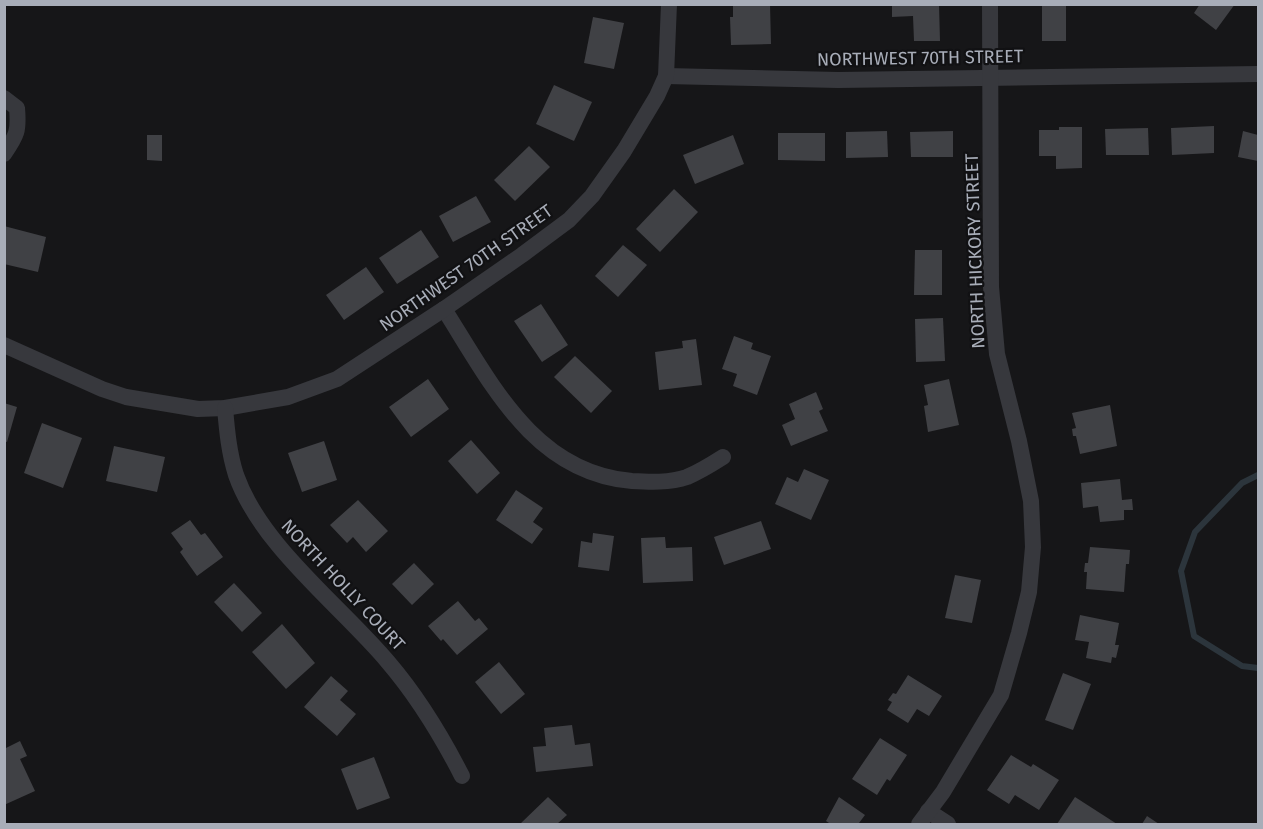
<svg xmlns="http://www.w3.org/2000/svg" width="1263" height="829" font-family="'Fira Sans',sans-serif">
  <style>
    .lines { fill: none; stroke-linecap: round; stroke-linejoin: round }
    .stream { stroke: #2c353c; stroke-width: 6 }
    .building { fill: #404145 }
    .minor { stroke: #37383d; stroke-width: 16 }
    .labels { text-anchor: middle; stroke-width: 4.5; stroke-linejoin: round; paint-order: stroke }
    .street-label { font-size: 18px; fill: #a8adb8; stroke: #111113 }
  </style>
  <rect width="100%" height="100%" fill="#161618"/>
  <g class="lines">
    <polyline class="stream" points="1258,475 1242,483 1195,532 1181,571 1194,636 1242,666 1258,668"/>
  </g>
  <g class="building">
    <polygon points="733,4 770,4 771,44 731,45 730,17 733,17"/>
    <polygon points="892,4 939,4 940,41 914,41 913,16 892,17"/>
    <rect x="1042" y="4" width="24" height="37"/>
    <polygon points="1200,4 1235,4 1216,30 1194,13"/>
    <polygon points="593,17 624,23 614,69 584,63"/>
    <polygon points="554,85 592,102 574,141 536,124"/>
    <polygon points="1214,126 1214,153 1172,155 1171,128"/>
    <polygon points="1059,127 1082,127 1082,168 1056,169 1056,156 1039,156 1039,130 1059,130"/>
    <polygon points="1148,128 1149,155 1106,155 1105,129"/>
    <polygon points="887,131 888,157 846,158 846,132"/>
    <polygon points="953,131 953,157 911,157 910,132"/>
    <polygon points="1243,131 1258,135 1258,161 1238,157"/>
    <polygon points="778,133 825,133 825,161 778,160"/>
    <polygon points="147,135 162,135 162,161 147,160"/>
    <polygon points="733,135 744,164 695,184 683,155"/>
    <polygon points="529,146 550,167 515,201 494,180"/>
    <polygon points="674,189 698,212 660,252 636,229"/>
    <polygon points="476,196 491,222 453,242 439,216"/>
    <polygon points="4,226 46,237 38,272 4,264"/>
    <polygon points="421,230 439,257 397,284 379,258"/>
    <polygon points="623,245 647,265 618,297 595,276"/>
    <polygon points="915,250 942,250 942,295 914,295"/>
    <polygon points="366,267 384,292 344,320 326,295"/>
    <polygon points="541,304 568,345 542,362 514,321"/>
    <polygon points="943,318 945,361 916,362 915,319"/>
    <polygon points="734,336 753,343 751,349 771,356 757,395 733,386 737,374 722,369"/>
    <polygon points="696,339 702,385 659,390 655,352 683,348 682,341"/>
    <polygon points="575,356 612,391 591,413 554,377"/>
    <polygon points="428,379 449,409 411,437 389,407"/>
    <polygon points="949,379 959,425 928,432 924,406 928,405 924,385"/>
    <polygon points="816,392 823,409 819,411 828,431 791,446 782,425 795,419 789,404"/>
    <polygon points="4,403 17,407 7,442 4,441"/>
    <polygon points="1110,405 1117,446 1080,454 1076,436 1073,436 1072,429 1076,428 1072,413"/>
    <polygon points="42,423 82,438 63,488 24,473"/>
    <polygon points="471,440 500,473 477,494 448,461"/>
    <polygon points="324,441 337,480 302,492 288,453"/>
    <polygon points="114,446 165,457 157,492 106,481"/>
    <polygon points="804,469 829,480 811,520 775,504 787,477 798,482"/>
    <polygon points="1120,479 1122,500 1132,499 1133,510 1124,510 1124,520 1100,522 1098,506 1083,508 1081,483"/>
    <polygon points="516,490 543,508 533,522 543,529 532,544 496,520"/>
    <polygon points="358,500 388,531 366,552 353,537 347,543 330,525"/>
    <polygon points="190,520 201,535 205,533 223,557 197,576 180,552 183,549 171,533"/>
    <polygon points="761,521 771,549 724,565 714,537"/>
    <polygon points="593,533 614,536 609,571 578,567 581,541 592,543"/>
    <polygon points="665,537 666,548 692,547 693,581 643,583 641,538"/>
    <polygon points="1090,547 1130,550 1129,564 1126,564 1124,592 1086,589 1087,572 1084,572 1085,563 1088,563"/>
    <polygon points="414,563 434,584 412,605 392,584"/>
    <polygon points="955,575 981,580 972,623 945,618"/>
    <polygon points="234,583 262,613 242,632 214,602"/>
    <polygon points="458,601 475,621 479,618 488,629 457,655 443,639 441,641 428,626"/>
    <polygon points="1080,615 1119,623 1115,645 1119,645 1116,658 1112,657 1111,663 1086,658 1089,642 1075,640"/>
    <polygon points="282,624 315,663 286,689 252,652"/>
    <polygon points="499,662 525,694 501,714 475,682"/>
    <polygon points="1063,673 1091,684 1073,730 1045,720"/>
    <polygon points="908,675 942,696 929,716 917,709 908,723 887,710 892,702 888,700 893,693 896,694"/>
    <polygon points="331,676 348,691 340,700 356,714 337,736 304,707"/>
    <polygon points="572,725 575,745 590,743 593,766 536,772 533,747 546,746 544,728"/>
    <polygon points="880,738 907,755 890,781 887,779 877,795 852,779"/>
    <polygon points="20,741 27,756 20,759 35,791 4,805 4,749"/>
    <polygon points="1011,755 1031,767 1033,764 1059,780 1039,810 1015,795 1009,804 987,790"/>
    <polygon points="374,757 390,798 357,810 341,769"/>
    <polygon points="548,797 567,815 557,824 520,824"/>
    <polygon points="839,797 865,815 859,823 862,824 828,824 829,823 826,821"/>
    <polygon points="1075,797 1117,824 1057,824"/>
    <polygon points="1147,816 1159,824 1142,824"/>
  </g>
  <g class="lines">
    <g class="minor">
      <polyline points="666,76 838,80 1258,74"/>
      <path d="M4,98l13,10c2,23 0,27 -13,46"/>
      <path d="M444,309c47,74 90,164 188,172 17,1 38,2 55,-4 12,-5 25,-13 36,-20"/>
      <polyline points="4,345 102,389 126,397 198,409 225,408 288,397 337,379 444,309 522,255 569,220 592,196 624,151 657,96 666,76 669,4"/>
      <path d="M225,408c2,23 4,45 11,67 25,71 104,130 152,187 30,35 53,73 74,114"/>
      <polyline points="928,811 948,824"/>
      <polyline points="919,824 943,792 1001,695 1019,633 1029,592 1033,547 1031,501 1019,441 997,354 991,287 990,4"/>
    </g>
  </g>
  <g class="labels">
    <g class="street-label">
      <text transform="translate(920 58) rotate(-1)" y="6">NORTHWEST 70TH STREET</text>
      <text transform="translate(975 251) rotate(-92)" y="6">NORTH HICKORY STREET</text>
      <text transform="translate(466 268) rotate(-35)" y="6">NORTHWEST 70TH STREET</text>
      <text transform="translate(343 585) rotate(47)" y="6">NORTH HOLLY COURT</text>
    </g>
  </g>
  <rect width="1263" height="829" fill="none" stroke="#a8adb8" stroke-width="12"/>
</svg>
